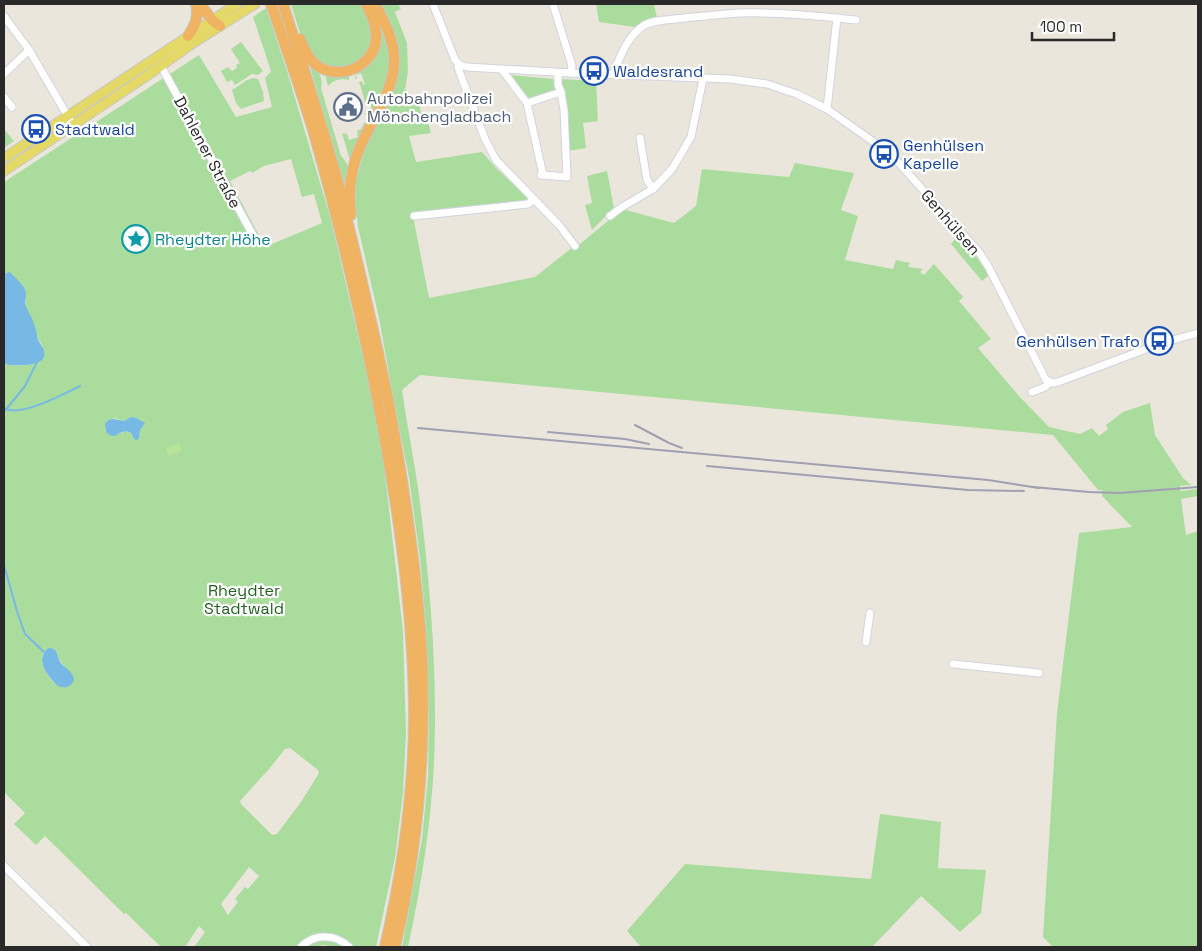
<svg xmlns="http://www.w3.org/2000/svg" width="1202" height="951" font-family="'Space Grotesk',sans-serif">
  <style>
    .green { fill: #aadd9d; fill-rule: evenodd }
    .pitch { fill: #bae39a }
    .water { fill: #78b8e4 }
    .lines { fill: none; stroke-linecap: round; stroke-linejoin: round }
    .stream { stroke: #78b8e4; stroke-width: 2 }
    .minor-casing { stroke: #d2d3e1; stroke-width: 9 }
    .major-casing { stroke: #c7c7c7; stroke-width: 11 }
    .highway-casing { stroke: #c7c7c7; stroke-width: 12 }
    .minor { stroke: #fff; stroke-width: 7 }
    .major { stroke: #e4d967; stroke-width: 9 }
    .highway { stroke: #f0b361; stroke-width: 10 }
    .rail { stroke: #a0a0b2; stroke-width: 2 }
    .labels { text-anchor: middle; stroke-width: 4.5; stroke-linejoin: round; paint-order: stroke }
    .transit-label { font-size: 16px; fill: #164399; stroke: #fff; text-anchor: start }
    .service-label { font-size: 16px; fill: #4e5e75; stroke: #fff; text-anchor: start }
    .street-label { font-size: 16px; fill: #292929; stroke: #fff }
    .culture-label { font-size: 16px; fill: #0d838f; stroke: #fff; text-anchor: start }
    .park-label { font-size: 16px; fill: #246020; stroke: #fff }
  </style>
  <rect width="100%" height="100%" fill="#eae6dc"/>
  <g class="green">
    <path d="M291,4h70c5,10 11,21 11,33 0,4 -2,7 -3,11 -8,22 -40,25 -55,9 -13,-14 -17,-35 -23,-53z"/>
    <path d="M379,4h19l3,5 -6,3 12,31 1,29 -3,17 13,13 6,20h4l3,11 -22,3 7,26 66,-10 16,18 30,28 -2,5 -113,13 16,82 106,-21 38,-30 7,-3 42,-35 52,14 22,-17 6,-37 87,8 6,-14 59,10 -13,37 17,6 -13,44 48,9 3,-9 14,3 -2,4 15,2 -3,3 4,3 10,-11 29,33 -4,4 32,38 -13,9 41,48 30,31 31,7 12,-6 7,8 9,-7 -2,-4 17,-13 27,-9 5,32 28,43 8,7 -11,1v5l18,-2v7l-17,3 5,36 12,-4v416h-145l-10,-10 14,-224 22,-180 53,-6 -30,-31v-6h-4l-45,-55 -633,-60 -18,15c5,35 12,69 17,105 11,87 19,180 15,268 -3,62 -13,124 -26,184h-6l20,-108 6,-62 1,-65 -3,-86 -6,-68 -11,-80 -17,-88 -13,-72 -21,-91 -2,-19v-27l9,-33 31,-66z"/>
    <polygon points="596,4 654,4 657,18 644,21 635,27 599,22"/>
    <path d="M266,8l22,66 43,146 49,210 23,201 3,103 -3,59 -8,65 -19,89h-45l-7,-2 -12,2h-118l11,-15 -6,-6 -14,21h-24l-35,-34 -2,1 -79,-78 -9,9 -22,-21 11,-11 -21,-21v-428c6,1 20,3 26,0 5,-4 9,-12 13,-17l-4,-7 -2,-6 -11,-28v-12l-16,-21 -6,1v-92l195,-127 37,62 36,-10 -7,-29 6,-7 -18,-54zM291,159l11,38 12,-3 8,29 -57,24 -35,-66 20,-10 2,2 12,-7zM131,417l9,13 -1,9h-5l-3,-6c-7,-3 -8,0 -13,1 -4,0 -8,-1 -11,-1l-2,-4 9,-11 10,3zM52,648c6,5 6,13 13,18l-12,16c-7,-10 -15,-18 -9,-30zM290,748l28,22 1,3 -18,29 -24,32 -5,1 -31,-31 -1,-3 29,-32 16,-20zM249,867l10,9 -11,13 -3,-2 -10,12 3,3 -10,13 -7,-11z"/>
    <path d="M373,14l15,23 3,39 -21,42 -2,-1 -4,-4h2l2,3 3,-1 -1,-4 2,-1 -2,-8 -5,1 -5,-19 -2,-1 4,-2 1,4 2,-1 -4,-11 -5,2 1,4h-2c0,-9 8,-13 14,-18z"/>
    <polygon points="241,42 263,71 258,75 252,74 235,85 232,80 227,82 221,71 228,67 232,71 237,68 236,65 240,63 231,49"/>
    <path d="M308,60c9,8 16,17 13,28l20,68c13,13 9,27 8,44z"/>
    <path d="M324,71l25,2v7c-9,-2 -15,0 -21,6z"/>
    <path d="M510,75l43,4c3,5 4,10 -1,14l-23,6z"/>
    <polygon points="253,78 258,79 263,92 264,101 241,109 236,103 232,90 247,80"/>
    <polygon points="560,79 596,81 598,121 583,123 586,148 568,151"/>
    <polygon points="364,123 368,124 353,162 349,157 342,133 347,134 349,140 358,137 357,131 361,129"/>
    <polygon points="4,129 14,141 4,148"/>
    <polygon points="607,171 614,208 592,230 585,205 592,203 587,176"/>
    <polygon points="956,238 961,238 983,265 988,276 982,281 951,244"/>
    <polygon points="880,814 941,822 938,868 986,870 981,913 960,932 921,896 872,947 641,947 627,931 685,864 871,879"/>
  </g>
  <polygon class="pitch" points="179,443 182,450 169,456 166,449"/>
  <g class="water">
    <path d="M10,272c5,6 13,12 15,18 3,5 -1,10 1,16 2,6 6,11 8,18 2,5 3,10 4,15 2,6 8,10 6,18 -4,10 -31,9 -40,7v-90z"/>
    <path d="M131,417l5,1 9,5 -5,7 -1,9 -3,1 -2,-1 -3,-6c-13,-6 -14,10 -25,-1l-1,-8c6,-8 10,-4 19,-3z"/>
    <path d="M48,648c11,0 8,8 13,15 5,6 12,8 13,17 -3,7 -9,9 -16,6 -10,-10 -24,-25 -10,-38z"/>
  </g>
  <g class="lines">
    <g class="stream">
      <path d="M5,409c19,7 56,-14 75,-23"/>
      <polyline points="4,412 25,386 37,362"/>
      <polyline points="4,565 17,611 25,634 44,652"/>
    </g>
    <defs>
      <g id="minor">
        <polyline points="433,4 455,60 460,65 467,67 571,73"/>
        <polyline points="553,4 572,66 571,73 730,79 767,84 797,94 827,109 885,150 897,161 979,252 988,266 1046,380 1053,383 1058,382 1162,343 1198,333"/>
        <polyline points="4,16 29,50 73,125"/>
        <polyline points="460,65 458,67 461,76 485,139 496,160 559,225 575,246"/>
        <polyline points="161,66 255,239"/>
        <polyline points="502,70 527,103 561,92 558,85 558,73"/>
        <polyline points="4,74 29,50"/>
        <path d="M613,74c7,-17 14,-37 30,-48 11,-7 28,-6 41,-8 19,-2 38,-4 57,-5 39,-1 77,3 115,7"/>
        <polyline points="4,97 12,107"/>
        <polyline points="527,103 543,175 541,175"/>
        <polyline points="827,109 837,18"/>
        <polyline points="640,138 647,180 653,189"/>
        <polyline points="543,175 567,177 564,110 561,92"/>
        <polyline points="414,216 528,204 533,200"/>
        <polyline points="610,216 622,207 653,189 672,169 691,137 703,79"/>
        <polyline points="1032,392 1045,387 1050,382"/>
        <polyline points="866,642 870,613"/>
        <polyline points="953,664 1039,673"/>
        <polyline points="4,866 87,947"/>
        <path d="M301,947c14,-14 35,-13 48,0"/>
      </g>
      <g id="major">
        <polyline points="4,158 237,4"/>
        <polyline points="4,171 148,75 193,43 255,4"/>
      </g>
      <g id="highway">
        <polyline points="200,4 212,20 220,26"/>
        <path d="M271,4c15,44 31,88 44,133 23,81 42,162 59,245 21,106 38,213 40,321 1,82 -11,165 -29,244"/>
        <path d="M283,4c17,54 35,107 50,161 7,23 12,47 18,71 14,58 28,116 39,174 15,82 28,166 32,249 4,97 -5,194 -27,288"/>
        <path d="M188,36c7,-10 11,-19 8,-32"/>
        <path d="M300,39c3,7 6,15 11,21 20,23 61,11 65,-20 1,-14 -4,-25 -10,-36"/>
        <path d="M351,215c-3,-22 0,-47 9,-68 13,-30 37,-59 34,-93 -2,-18 -11,-35 -19,-50"/>
      </g>
    </defs>
    <use href="#minor" class="minor-casing"/>
    <use href="#major" class="major-casing"/>
    <use href="#highway" class="highway-casing"/>
    <use href="#minor" class="minor"/>
    <use href="#major" class="major"/>
    <use href="#highway" class="highway"/>
    <g class="rail">
      <polyline points="635,425 669,443 682,448"/>
      <polyline points="418,428 988,480 1039,488"/>
      <polyline points="548,432 625,439 649,444"/>
      <polyline points="707,466 968,490 1024,491"/>
      <polyline points="1033,487 1089,492 1120,493 1198,487"/>
    </g>
  </g>
  <defs>
    <symbol id="bus-ring" viewBox="-11 -11 22 22"><circle r="9.5" fill="#fff" stroke="#1a4fb4" stroke-width="1.5"/><path d="M-5-6H5V4H4V6H2V4H-2V6H-4V4H-5ZM-3.5-4V0h7V-4ZM-3.5 1.2v1.5H-2V1.2ZM2 1.2v1.5H3.5V1.2Z" fill="#1a4fb4"/></symbol>
    <symbol id="civic-ring" viewBox="-11 -11 22 22"><circle r="9.5" fill="#fff" stroke="#5c6f8a" stroke-width="1.5"/><path d="M-.6-6.5H3V-4.5H.6V-3L4-1V1h2V6H-6V1h2V-1L-.6-3ZM-1.2 2.5V6h2.4V2.5Z" fill="#5c6f8a"/></symbol>
    <symbol id="sight-ring" viewBox="-11 -11 22 22"><circle r="9.5" fill="#fff" stroke="#0f9aa8" stroke-width="1.5"/><path d="M0-6L1.8-2.2L6-1.7L2.9 1.2L3.7 5.4L0 3.3L-3.7 5.4L-2.9 1.2L-6-1.7L-1.8-2.2Z" fill="#0f9aa8"/></symbol>
  </defs>
  <g fill-rule="evenodd">
    <use href="#bus-ring" x="578" y="55" width="32" height="32"/>
    <use href="#civic-ring" x="332" y="91" width="32" height="32"/>
    <use href="#bus-ring" x="20" y="113" width="32" height="32"/>
    <use href="#bus-ring" x="868" y="138" width="32" height="32"/>
    <use href="#sight-ring" x="120" y="223" width="32" height="32"/>
    <use href="#bus-ring" x="1143" y="325" width="32" height="32"/>
  </g>
  <g class="labels">
    <g class="transit-label">
      <text x="613" y="77">Waldesrand</text>
      <text x="55" y="135">Stadtwald</text>
      <text x="903" y="151">Genhülsen<tspan x="903" dy="18">Kapelle</tspan></text>
      <text x="1140" y="347" text-anchor="end">Genhülsen Trafo</text>
    </g>
    <g class="service-label">
      <text x="367" y="104">Autobahnpolizei<tspan x="367" dy="18">Mönchengladbach</tspan></text>
    </g>
    <g class="street-label">
      <text transform="translate(208 152) rotate(62)" y="6">Dahlener Straße</text>
      <text transform="translate(951 222) rotate(49)" y="6">Genhülsen</text>
    </g>
    <g class="culture-label">
      <text x="155" y="245">Rheydter Höhe</text>
    </g>
    <g class="park-label">
      <text x="244" y="596">Rheydter<tspan x="244" dy="18">Stadtwald</tspan></text>
    </g>
  </g>
  <rect width="1202" height="951" fill="none" stroke="#292929" stroke-width="10"/>
  <path d="M1032 32v8h82v-8" fill="none" stroke="#292929" stroke-width="2.5"/>
  <text x="1040" y="32" font-size="15" fill="#292929" stroke="#ffffff" stroke-width="4" paint-order="stroke">100 m</text>
</svg>
